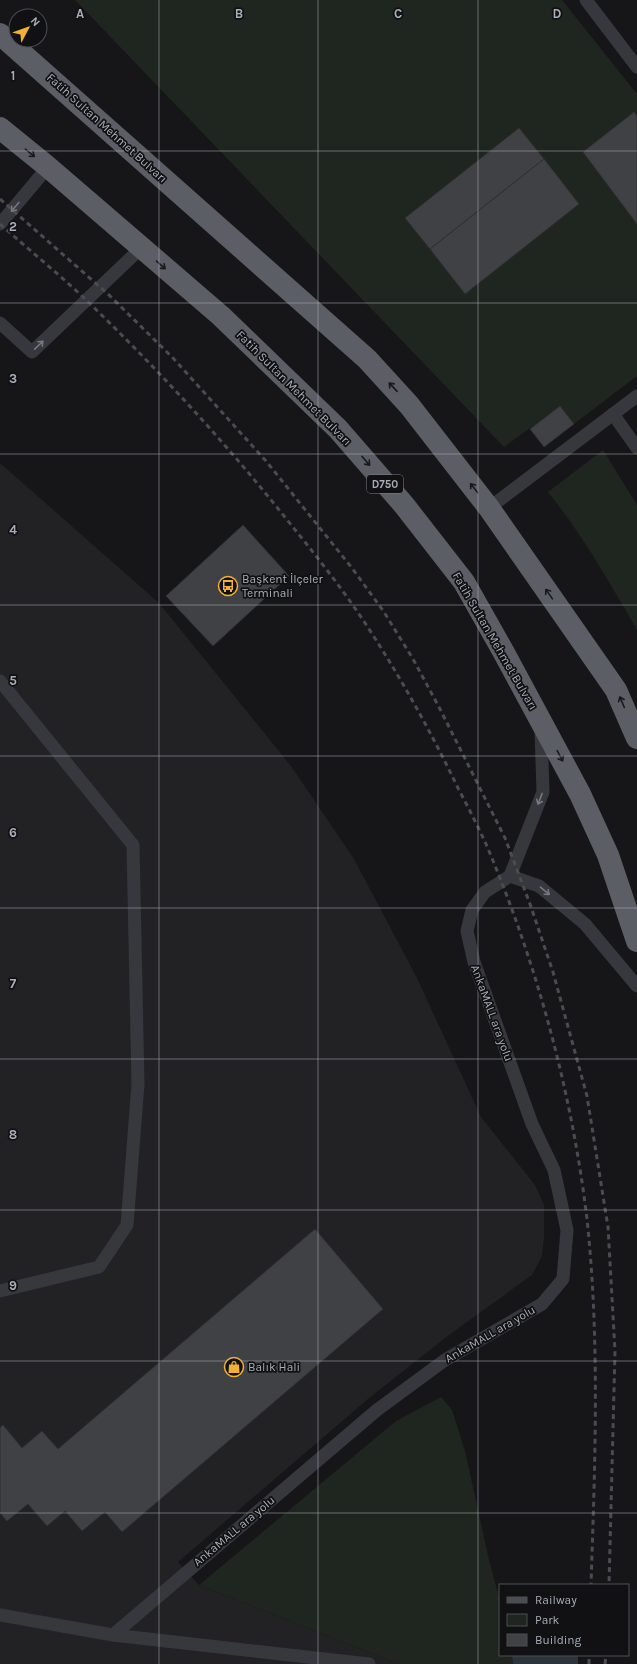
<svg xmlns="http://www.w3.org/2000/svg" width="637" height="1664" font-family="Karla,sans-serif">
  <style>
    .built { fill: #222225 }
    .green { fill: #1e261f }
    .water { fill: #2c353c }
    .building { fill: #404145; stroke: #303034 }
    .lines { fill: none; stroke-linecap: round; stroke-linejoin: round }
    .service { stroke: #37383d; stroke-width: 13 }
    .trunk { stroke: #5b5e65; stroke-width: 22 }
    .rail { stroke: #4a4c52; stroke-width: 3; stroke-dasharray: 5 4; stroke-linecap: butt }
    .oneway { stroke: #18191b }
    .oneway2 { stroke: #757881 }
    .grid { fill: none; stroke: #a8adb8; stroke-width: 1; stroke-opacity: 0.55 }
    .labels { text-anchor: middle; stroke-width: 3.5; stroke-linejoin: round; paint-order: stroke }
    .shield { fill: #111113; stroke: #7b7e86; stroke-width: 1 }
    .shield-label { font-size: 11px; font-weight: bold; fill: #a8adb8 }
    .street-label { font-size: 12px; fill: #a8adb8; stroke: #111113 }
    .poi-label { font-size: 12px; fill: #a8adb8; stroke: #111113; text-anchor: start }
    .grid-label { font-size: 13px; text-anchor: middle; font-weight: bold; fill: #a8adb8; stroke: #111113; stroke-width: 3.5; stroke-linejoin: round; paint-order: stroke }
  </style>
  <rect width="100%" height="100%" fill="#161618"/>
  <polygon class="built" points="0,463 159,603 291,766 354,859 417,978 481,1117 535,1185 544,1205 544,1237 542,1256 532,1275 449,1335 368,1399 178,1562 199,1585 399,1664 0,1664"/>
  <g class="green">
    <polygon points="75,0 562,0 637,94 637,376 574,424 560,406 504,447"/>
    <path d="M603,450l34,55v125c-27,-47 -55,-96 -89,-138z"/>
    <polygon points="441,1397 452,1410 465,1451 489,1560 500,1601 500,1655 512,1655 513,1664 399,1664 199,1585 396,1421"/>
  </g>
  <polygon class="water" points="512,1655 578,1655 578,1664 513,1664"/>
  <g class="building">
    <polygon points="634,112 637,116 637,224 583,152"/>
    <polygon points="519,128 544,159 430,249 405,218"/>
    <polygon points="544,159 579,204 465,294 430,249"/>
    <polygon points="560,406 574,424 544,447 530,429"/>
    <polygon points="243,525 289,576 213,646 166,596"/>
    <polygon points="315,1229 383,1309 122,1532 105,1512 82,1531 65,1511 47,1526 28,1504 7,1521 0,1513 0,1428 3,1425 22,1448 42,1431 58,1449"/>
  </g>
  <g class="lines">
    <g class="service">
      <polyline points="586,0 637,67"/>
      <polyline points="0,224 48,167"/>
      <polyline points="0,323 32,352 141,248"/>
      <polyline points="613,414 637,448"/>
      <polyline points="489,508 637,396"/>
      <polyline points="0,681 133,845 138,1084 127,1225 99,1267 0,1291"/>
      <polyline points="510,876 539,886 585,924 637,986"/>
      <polyline points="510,876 543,792 541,730"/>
      <polyline points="0,1615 113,1635 369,1664"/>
      <polyline points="113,1635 377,1410 445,1360 542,1304 563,1279 567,1230 554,1170 532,1124 474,962 467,931 472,910 485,892 510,876"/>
    </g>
    <g class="trunk">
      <polyline points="0,34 367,359 409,405 489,508 616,690 637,738"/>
      <polyline points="0,128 48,167 221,316 338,429 404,505 464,582 503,651 580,794 608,855 637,941"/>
    </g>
    <g class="rail">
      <polyline points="0,199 109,295 173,358 266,461 352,568 384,612 413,659 440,709 505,838 530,904 553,972 587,1096 608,1227 615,1351 609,1585"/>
      <path d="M0,224c27,24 55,47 82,72 75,72 145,148 210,230 26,32 52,65 75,100 34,52 64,106 91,162 11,21 22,42 31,63 49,117 83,243 98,368 13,122 8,244 4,366"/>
      <polyline points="589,1664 589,1655"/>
      <polyline points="605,1664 606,1655"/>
    </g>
  </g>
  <defs><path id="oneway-shaft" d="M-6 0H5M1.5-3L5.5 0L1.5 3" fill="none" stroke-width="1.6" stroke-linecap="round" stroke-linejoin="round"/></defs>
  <g class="oneway">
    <use href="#oneway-shaft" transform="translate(30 153) rotate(39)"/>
    <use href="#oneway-shaft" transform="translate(161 265) rotate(41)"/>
    <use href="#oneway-shaft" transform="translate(393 387) rotate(-133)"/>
    <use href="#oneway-shaft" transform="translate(366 461) rotate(49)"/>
    <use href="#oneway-shaft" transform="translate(474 488) rotate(-128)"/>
    <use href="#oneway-shaft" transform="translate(549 594) rotate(-125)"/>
    <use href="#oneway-shaft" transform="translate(622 702) rotate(-113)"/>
    <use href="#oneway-shaft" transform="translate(560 756) rotate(62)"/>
  </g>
  <g class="oneway2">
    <use href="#oneway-shaft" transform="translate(15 207) rotate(130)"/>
    <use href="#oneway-shaft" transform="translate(39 345) rotate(-44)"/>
    <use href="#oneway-shaft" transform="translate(540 799) rotate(111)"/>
    <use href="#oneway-shaft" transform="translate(545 891) rotate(40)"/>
  </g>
  <path class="grid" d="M159,0v1664M318,0v1664M478,0v1664M0,151h637M0,303h637M0,454h637M0,605h637M0,756h637M0,908h637M0,1059h637M0,1210h637M0,1361h637M0,1513h637"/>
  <defs>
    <symbol id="bus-ring" viewBox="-11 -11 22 22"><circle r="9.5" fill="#111113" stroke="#f2b134" stroke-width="1.5"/><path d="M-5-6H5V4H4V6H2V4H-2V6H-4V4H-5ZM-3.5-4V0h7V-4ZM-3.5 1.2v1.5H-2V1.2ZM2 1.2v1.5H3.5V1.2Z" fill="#f2b134"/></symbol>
    <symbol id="shop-ring" viewBox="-11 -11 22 22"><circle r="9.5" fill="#111113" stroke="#f2b134" stroke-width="1.5"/><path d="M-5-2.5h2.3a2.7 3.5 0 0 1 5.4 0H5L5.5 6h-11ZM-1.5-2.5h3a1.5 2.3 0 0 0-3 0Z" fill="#f2b134"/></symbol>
  </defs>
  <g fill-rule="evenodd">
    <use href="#bus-ring" x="217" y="575" width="22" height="22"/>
    <use href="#shop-ring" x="223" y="1356" width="22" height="22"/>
  </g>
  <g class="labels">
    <rect class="shield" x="367" y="475" width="36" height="18" rx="3"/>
    <g class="shield-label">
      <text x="385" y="488">D750</text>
    </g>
    <g class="street-label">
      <text transform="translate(107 128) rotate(42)" y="4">Fatih Sultan Mehmet Bulvarı</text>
      <text transform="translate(294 388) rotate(45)" y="4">Fatih Sultan Mehmet Bulvarı</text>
      <text transform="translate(495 641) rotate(60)" y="4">Fatih Sultan Mehmet Bulvarı</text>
      <text transform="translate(492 1013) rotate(70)" y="4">AnkaMALL ara yolu</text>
      <text transform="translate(490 1334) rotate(-30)" y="4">AnkaMALL ara yolu</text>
      <text transform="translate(234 1531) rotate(-40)" y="4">AnkaMALL ara yolu</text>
    </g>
    <g class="poi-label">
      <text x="242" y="583">Başkent İlçeler<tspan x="242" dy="14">Terminali</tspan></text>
      <text x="248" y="1371">Balık Hali</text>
    </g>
  </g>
  <g class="grid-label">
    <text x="80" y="18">A</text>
    <text x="239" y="18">B</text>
    <text x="398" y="18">C</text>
    <text x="557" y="18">D</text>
    <text x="13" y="80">1</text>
    <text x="13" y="231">2</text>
    <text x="13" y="383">3</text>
    <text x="13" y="534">4</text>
    <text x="13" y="685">5</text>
    <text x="13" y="837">6</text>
    <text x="13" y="988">7</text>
    <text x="13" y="1139">8</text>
    <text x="13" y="1290">9</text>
  </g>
  <rect x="499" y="1584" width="130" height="72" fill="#111113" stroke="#4d4f55"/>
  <rect x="507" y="1597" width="20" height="6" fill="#4a4c52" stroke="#4d4f55"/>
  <text x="535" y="1604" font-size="12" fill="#a8adb8">Railway</text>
  <rect x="507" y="1614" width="20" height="12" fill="#1e261f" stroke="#4d4f55"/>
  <text x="535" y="1624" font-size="12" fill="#a8adb8">Park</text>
  <rect x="507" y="1634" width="20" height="12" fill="#404145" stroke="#4d4f55"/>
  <text x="535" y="1644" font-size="12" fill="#a8adb8">Building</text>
  <g transform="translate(28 28) rotate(49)"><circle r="19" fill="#111113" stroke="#4d4f55"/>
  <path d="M0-3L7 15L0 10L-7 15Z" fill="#f2b134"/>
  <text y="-6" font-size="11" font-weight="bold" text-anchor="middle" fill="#a8adb8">N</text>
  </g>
</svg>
